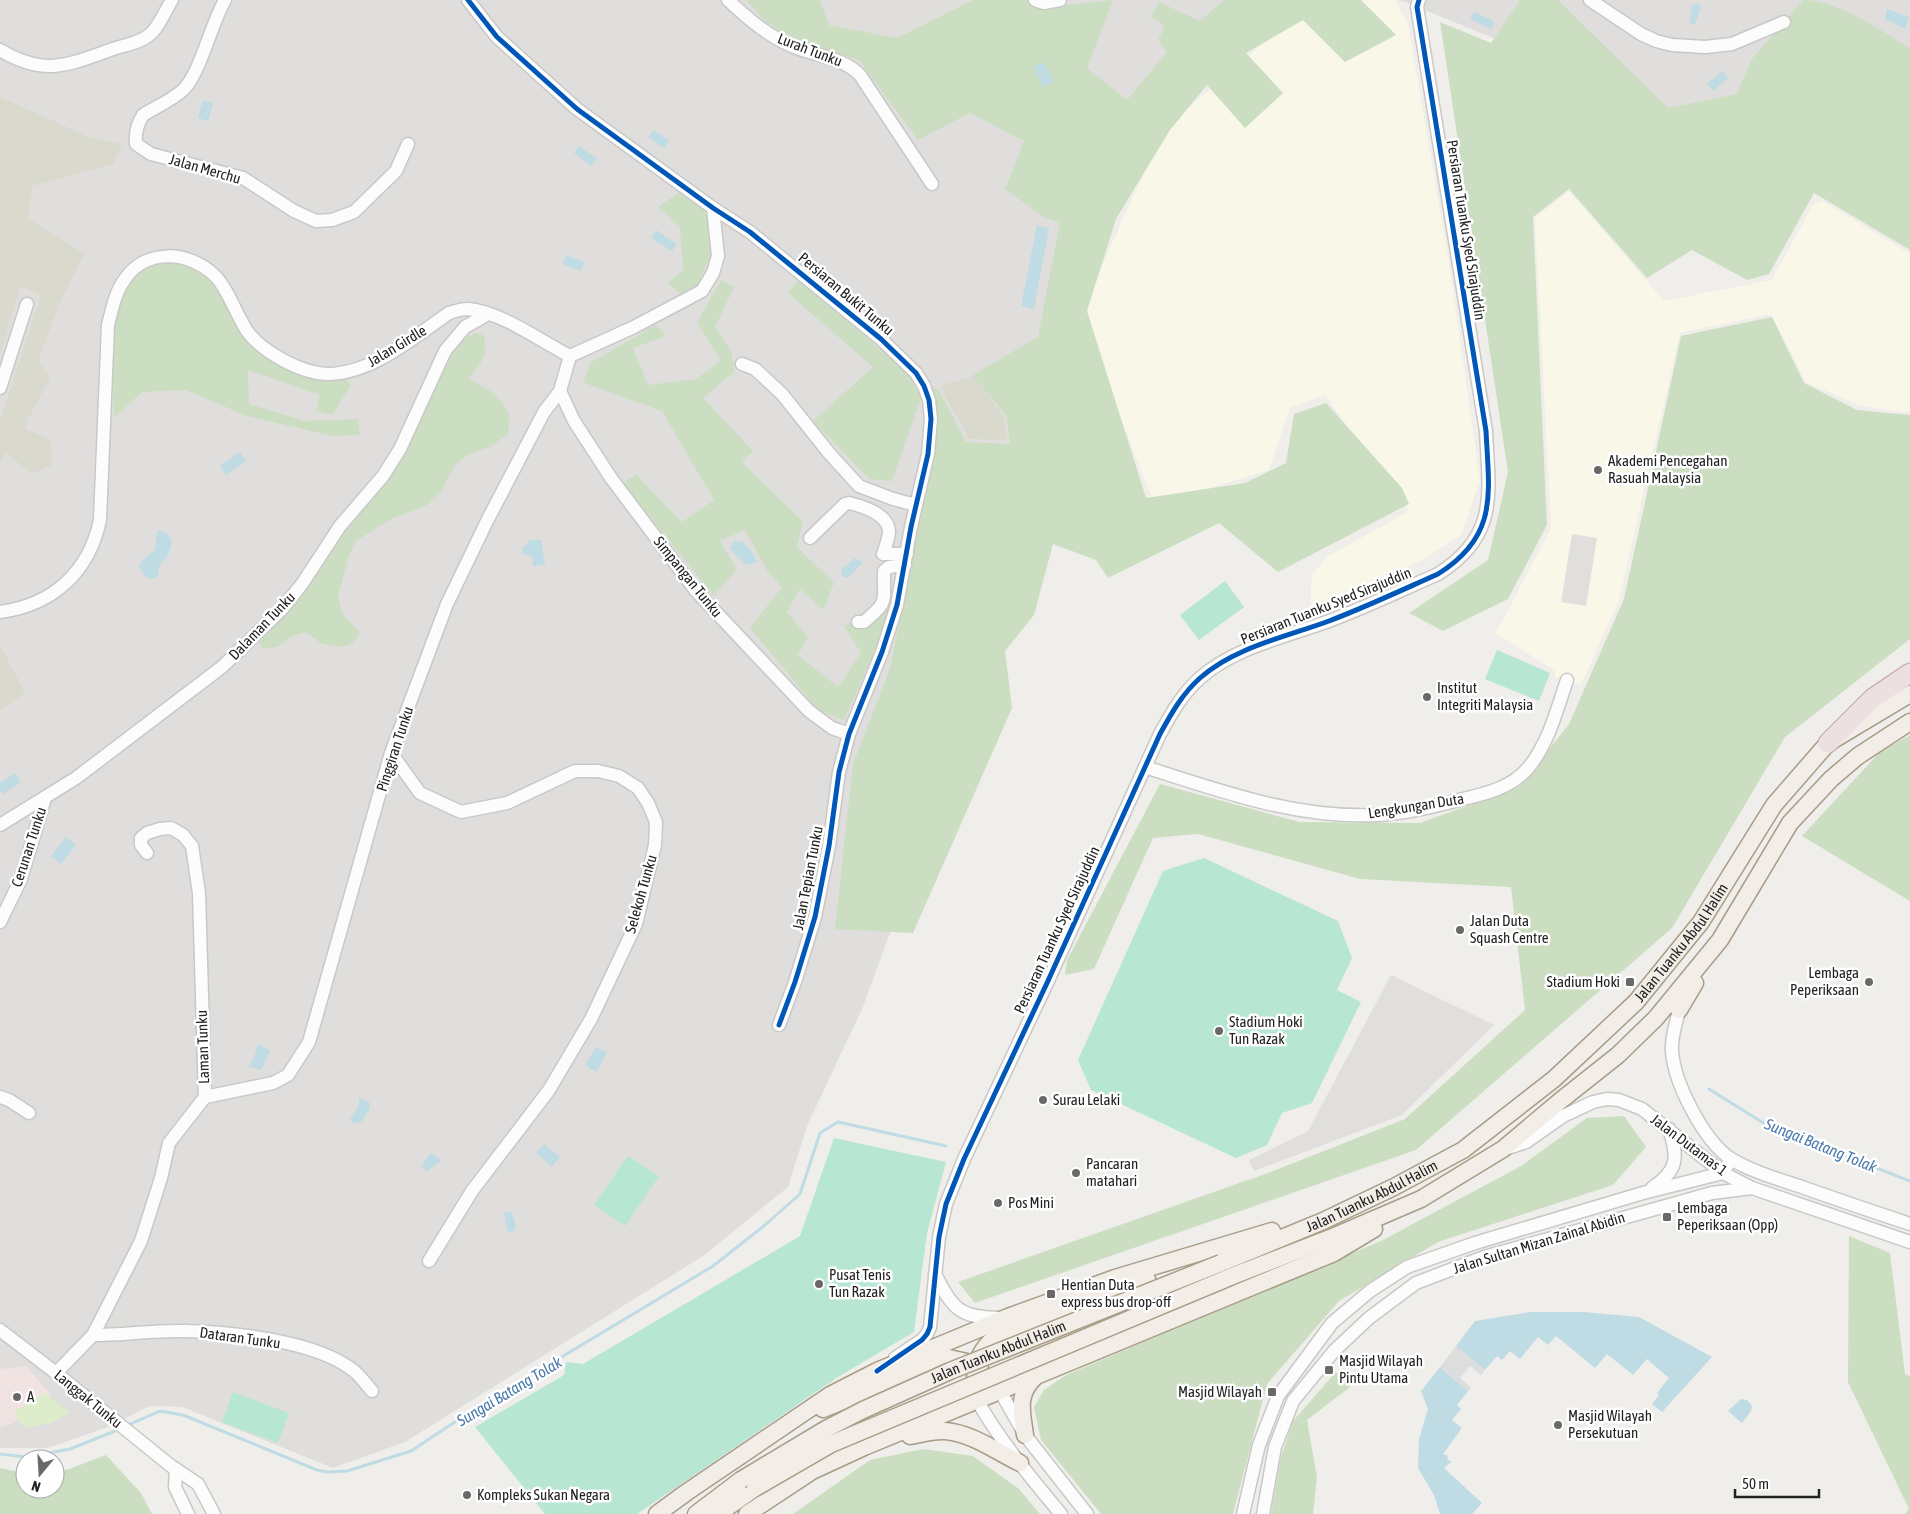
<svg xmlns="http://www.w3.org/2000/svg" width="1910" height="1514" font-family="'Asap Condensed',sans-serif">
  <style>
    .residential { fill: #dfdedc }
    .commercial { fill: #f1e3e1 }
    .education { fill: #f8f7e8 }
    .construction { fill: #d9d9cd }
    .grass { fill: #ddeccb }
    .forest { fill: #cbdec1 }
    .pitch { fill: #b7e6d2 }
    .parking { fill: #e0dfde }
    .water { fill: #bfdbe3 }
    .pier { fill: #dedddd }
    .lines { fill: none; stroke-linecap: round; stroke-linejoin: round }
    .stream { stroke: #bfdbe3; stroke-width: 3 }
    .minor-casing { stroke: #c9c8c7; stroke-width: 15 }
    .major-casing { stroke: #a79c86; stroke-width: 19 }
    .highway-casing { stroke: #c5a2ac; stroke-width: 21 }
    .minor { stroke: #fdfcfc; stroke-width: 12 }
    .major { stroke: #f3ede7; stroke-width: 16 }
    .highway { stroke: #ece0e2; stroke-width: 19 }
    .major-bridge-casing { stroke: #a79c86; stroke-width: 19; stroke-linecap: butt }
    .major-bridge { stroke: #f3ede7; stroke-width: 16 }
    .cycleway-casing { stroke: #fff; stroke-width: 8 }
    .cycleway { stroke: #0057b8; stroke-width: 5 }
    .poi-dot { fill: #6a6968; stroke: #fff; stroke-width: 2 }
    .labels { text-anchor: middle; stroke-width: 5; stroke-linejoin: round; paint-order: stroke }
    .street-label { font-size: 15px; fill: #222; stroke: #fff }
    .poi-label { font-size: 15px; fill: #222; stroke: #fff; text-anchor: start }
    .water-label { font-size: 16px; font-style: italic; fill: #4a7aab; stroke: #fff }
  </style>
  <rect width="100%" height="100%" fill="#f0eeeb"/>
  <g class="residential">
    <polygon points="0,0 1251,0 1097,220 1045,513 862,1009 807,1126 788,1187 703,1256 405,1442 333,1468 182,1407 150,1406 105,1428 48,1448 0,1448"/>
    <polygon points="1400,0 1910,0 1910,177 1678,113"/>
  </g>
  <polygon class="commercial" points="26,1366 51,1395 12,1424 0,1427 0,1369"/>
  <g class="education">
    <polygon points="1395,0 1408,24 1449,263 1480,480 1461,535 1419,562 1310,606 1312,575 1327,557 1409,511 1325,395 1290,407 1269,470 1155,505 1080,315 1163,130 1312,1"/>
    <polygon points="1569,191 1664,301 1772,280 1812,206 1822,201 1910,254 1910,411 1900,412 1859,405 1806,382 1771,314 1680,333 1619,600 1581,685 1555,677 1555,671 1496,633 1551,528 1535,218"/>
  </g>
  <g class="construction">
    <polygon points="0,97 91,138 122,144 113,164 32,186 28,218 84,254 59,305 38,361 50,378 28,419 26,429 51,440 52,465 32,474 5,452 0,464 0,421 41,295 21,286 0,353"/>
    <polygon points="975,376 1003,416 1007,440 968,439 963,426 944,395 942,385"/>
    <polygon points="0,645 25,693 0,710"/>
  </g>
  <polygon class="grass" points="45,1393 70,1413 51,1423 25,1428 13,1413"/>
  <g class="forest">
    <polygon points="746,0 820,0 829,25 897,38 973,0 1026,0 1040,8 1113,0 1087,68 1127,100 1167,52 1158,40 1165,26 1151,16 1159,2 1200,21 1224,0 1361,0 1396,35 1345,62 1303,20 1246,53 1283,93 1245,128 1207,85 1170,130 1116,219 1087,311 1146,498 1245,483 1286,463 1294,414 1326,403 1402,488 1409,504 1278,572 1219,523 1108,578 1096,560 1053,544 1034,615 1005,651 1012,708 913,933 835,929 853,764 890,668 939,422 929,387 938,389 966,442 1010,444 1007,417 973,375 1038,337 1060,222 1045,218 1005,189 1024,141 970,113 918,140 859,60 802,43 766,22"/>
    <path d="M1520,0h38l110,108 69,-14 14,-34 52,-60c34,0 78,31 107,48v202l-96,-57 -45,81 -22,6 -55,-30 -45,28 -78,-89 -36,28 14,308 -39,74 -65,32 -34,-18 79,-53 20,-88 -68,-450 51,21z"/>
    <polygon points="681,191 708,213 710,256 698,284 681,294 668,283 683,270 680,227 658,207"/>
    <path d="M167,260l33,9 14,16 39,61 92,32 6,7 -19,30 -16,-4 4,-16 -72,-25 1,34 56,17 53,-2 2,16 -28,1 -85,-20 -62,-26 -43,2 -28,26c0,-43 -11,-120 28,-149 6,-5 18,-6 25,-9z"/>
    <polygon points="721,280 734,287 715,327 731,351 735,371 703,398 753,451 742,462 803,522 797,547 834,583 823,610 800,589 787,612 808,637 798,655 838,687 861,653 844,626 890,600 886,625 844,720 819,711 750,628 782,587 768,572 745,530 720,541 737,569 714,596 622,483 636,475 682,522 714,500 662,411 584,383 590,363 656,325 666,336 633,348 648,385 696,379 721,360 697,323"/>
    <polygon points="799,280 906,371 921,398 892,481 869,479 813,421 873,367 788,293"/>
    <polygon points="1772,317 1804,383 1857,410 1910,415 1910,639 1785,737 1672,928 1416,1150 975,1303 958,1282 1268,1173 1405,1119 1525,1010 1511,887 1360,879 1198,834 1153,838 1094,969 1065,975 1067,960 1160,784 1299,822 1420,823 1519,787 1569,724 1624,599 1681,336"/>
    <path d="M475,333l8,2c7,20 -3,29 -15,44 16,7 34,17 41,36 1,5 -1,14 -1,19l-18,13 -21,7 -15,12 -13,26 -14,13 -36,14 -35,22 -8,17 -10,39 4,16 18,20 -7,10 -11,4 -20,-3 -15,-11h-6l-10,4 -14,10 -14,1 -7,-10 101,-123 96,-169z"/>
    <polygon points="1910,735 1910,901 1802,836 1879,753"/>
    <polygon points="1624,1116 1646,1147 1613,1185 1438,1242 1339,1301 1267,1384 1233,1514 1101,1514 1041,1440 1034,1407 1044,1390 1066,1375 1383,1240 1521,1166 1587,1118"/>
    <polygon points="1849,1236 1890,1253 1905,1374 1910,1376 1910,1514 1905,1514 1909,1509 1848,1382"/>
    <polygon points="1347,1371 1350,1387 1307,1420 1317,1477 1313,1514 1271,1514 1281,1457 1293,1421 1335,1373"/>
    <polygon points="923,1449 973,1456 1019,1489 1040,1514 793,1514 870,1460"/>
    <polygon points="106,1455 141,1493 152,1514 0,1514 0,1468 25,1473 25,1489 55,1489 55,1472 69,1469"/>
  </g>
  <g class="pitch">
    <polygon points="1225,581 1244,607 1199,640 1180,615"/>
    <polygon points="1497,650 1550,673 1539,701 1485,679"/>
    <polygon points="1204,858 1338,921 1352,958 1337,990 1361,1002 1312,1103 1282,1113 1267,1145 1236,1158 1091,1090 1078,1060 1163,871"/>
    <polygon points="834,1138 946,1162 927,1233 914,1332 838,1377 637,1514 545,1514 475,1427 564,1375 566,1362 583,1364 800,1236"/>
    <polygon points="628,1156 659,1176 625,1226 594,1205"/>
    <polygon points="233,1392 289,1413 278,1443 222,1422"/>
  </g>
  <g class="parking">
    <polygon points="1572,534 1597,538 1586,606 1561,602"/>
    <polygon points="1391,975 1494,1025 1402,1115 1254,1171 1249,1160 1308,1131"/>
  </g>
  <g class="water">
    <polygon points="1698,3 1701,7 1695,24 1689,23 1692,6"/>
    <polygon points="1887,9 1909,17 1905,29 1885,19"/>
    <polygon points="1474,12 1495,22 1491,29 1470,19"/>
    <polygon points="1044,62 1054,82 1043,87 1034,67"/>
    <polygon points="1722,71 1728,78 1713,91 1707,84"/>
    <polygon points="203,100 213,103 208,121 198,118"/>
    <polygon points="654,130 669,141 664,148 648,137"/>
    <polygon points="579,146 597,159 591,166 574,153"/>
    <polygon points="1037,225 1049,228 1034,309 1021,306"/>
    <polygon points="656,230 677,244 672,251 651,238"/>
    <polygon points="566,255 584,262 581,271 563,264"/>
    <polygon points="240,452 246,461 226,475 220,466"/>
    <polygon points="157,530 166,533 172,541 168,555 160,565 158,576 152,579 145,577 139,566 143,560 155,550"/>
    <polygon points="529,540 541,540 545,565 533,566 532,557 522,553 523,547 528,544"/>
    <path d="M735,541l8,1 7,7 7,13 -12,3c-4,-7 -12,-10 -15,-18z"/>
    <polygon points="855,558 863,562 848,578 841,576 842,569"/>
    <polygon points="15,773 21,782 3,794 0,791 0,783"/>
    <polygon points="66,837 76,845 61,864 51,856"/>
    <polygon points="258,1044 270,1051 261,1070 248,1066 254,1058"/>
    <polygon points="596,1047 607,1053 596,1072 585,1065"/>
    <path d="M359,1097l11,6 -1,7 -8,12 -8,1 -3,-6c7,-6 10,-11 9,-20z"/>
    <polygon points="544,1144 560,1157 552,1167 536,1153"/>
    <polygon points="431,1153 440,1159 440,1162 427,1171 421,1166"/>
    <polygon points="512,1212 516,1227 512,1232 507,1231 504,1213"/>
    <polygon points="1530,1312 1584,1312 1639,1317 1712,1357 1662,1412 1652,1404 1659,1395 1657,1393 1669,1378 1647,1359 1633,1375 1607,1354 1595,1368 1556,1336 1548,1345 1538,1337 1520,1359 1510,1351 1502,1360 1497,1356 1485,1370 1456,1346 1475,1321"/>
    <polygon points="1440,1367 1468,1391 1457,1405 1461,1409 1452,1420 1462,1428 1443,1454 1448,1456 1447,1460 1452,1461 1444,1468 1482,1503 1472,1514 1440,1514 1434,1495 1418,1468 1419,1439 1428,1409 1421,1391"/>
    <polygon points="1741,1399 1747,1400 1752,1406 1751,1411 1742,1423 1728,1411"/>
  </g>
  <polygon class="pier" points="1456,1346 1485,1370 1481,1375 1470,1366 1460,1378 1471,1388 1468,1391 1440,1367"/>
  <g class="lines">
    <g class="stream">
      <polyline points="1709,1089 1765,1124 1910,1181"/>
      <polyline points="128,1425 160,1411 183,1415 317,1470 328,1472 347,1471 411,1451 470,1412 713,1266 765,1225 800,1194 820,1133 838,1122 946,1146"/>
      <polyline points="0,1454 26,1457 70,1449 120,1429"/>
    </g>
    <defs>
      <g id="minor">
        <path d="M225,0c-14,24 -25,74 -42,90 -11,10 -27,17 -40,25 -6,9 -8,18 -7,29l15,10 92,24 51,33 22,10 16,-1 22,-8 42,-41 12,-27"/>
        <polyline points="468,0 497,37 577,109 713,208 750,232 881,339 916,373 924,386 929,400 931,419 928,454 911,527 897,605 882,652 849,734 839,772 829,846 815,917 795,982 779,1025"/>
        <path d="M728,0c20,19 40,36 66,47 22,9 48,10 66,28l72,109"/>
        <polyline points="1035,0 1044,3 1060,0"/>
        <polyline points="1590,0 1641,34 1656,41 1672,45 1705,47 1732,44 1784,22"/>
        <path d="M0,50c45,27 68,15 113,-1 11,-4 27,-6 36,-14 9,-6 17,-26 23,-35"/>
        <polyline points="742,364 755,369 782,394 829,453 859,486 893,499 916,505"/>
        <polyline points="0,388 27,304"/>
        <polyline points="560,391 574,421 611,478 696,591 809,711 832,728 849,734"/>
        <path d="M810,538l35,-34 4,-1c13,3 39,11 40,28 0,7 -4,17 -6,23h24"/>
        <path d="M0,612c53,-7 89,-40 100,-92l8,-195c4,-15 7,-33 17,-46 21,-31 64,-28 89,-4 12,10 23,41 33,56 15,21 55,43 82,43 44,-1 85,-37 120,-61 6,-2 12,-4 19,-4 34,3 72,32 102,47l64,-29 68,-36 11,-18 5,-17 -5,-48"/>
        <path d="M858,622h6c26,-22 19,-19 20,-51l5,-4 16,-2"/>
        <polyline points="391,753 420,793 461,812 507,803 575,771 598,771 619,776 638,788 648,803 656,822 655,845 636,924 591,1019 549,1090 472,1191 429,1261"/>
        <path d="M1145,767c75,24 152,52 232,48 27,-1 56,-8 82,-15 26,-6 53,-12 70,-33 20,-25 28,-58 38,-87"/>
        <polyline points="0,825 76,778 222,667 282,609 302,584 340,526 383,476 400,449 445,351 465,327 488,314"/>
        <polyline points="0,922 21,879 45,798"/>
        <path d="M1679,1010c-3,14 -8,27 -7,41 2,32 32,90 59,108 22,13 47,20 71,28 36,13 72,25 108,37"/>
        <polyline points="0,1097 9,1100 29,1113"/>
        <polyline points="205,1097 273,1083 288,1075 309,1042 391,753 447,604 487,521 544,412 560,391 570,356"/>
        <polyline points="1508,1148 1526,1142 1563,1116 1593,1102 1607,1099 1619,1100 1642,1109 1723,1173 1752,1188 1910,1242"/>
        <path d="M1652,1188c27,-18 26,-31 17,-59"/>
        <path d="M935,1274c18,35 24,44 66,44"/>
        <polyline points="0,1330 56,1373 171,1466 198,1484 214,1514"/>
        <path d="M93,1335c31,0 62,-5 92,-4 47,1 132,10 169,40 7,6 12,13 18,20"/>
        <path d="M895,1358l27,-18 5,-6 3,-7 9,-90 7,-33 18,-45 83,-176 113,-249c11,-20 22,-40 40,-56 35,-31 86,-41 129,-57 37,-14 73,-31 109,-47 61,-38 51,-81 48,-143l-69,-424 2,-7"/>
        <polyline points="56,1373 93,1335 141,1241 161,1178 169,1143 205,1097 199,893 192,846 183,835 171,828 160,829 147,833 141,838 141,845 147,853"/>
        <polyline points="1000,1391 1025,1435 1087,1514"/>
        <path d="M977,1400c23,41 54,78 84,114"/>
        <polyline points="176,1469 175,1487 188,1514"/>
        <polyline points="1243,1514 1259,1445 1278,1396 1332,1323 1370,1291 1407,1267 1475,1243 1643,1193 1723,1173 1731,1159"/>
        <polyline points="1263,1514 1275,1447 1293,1401 1334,1351 1369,1318 1416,1283 1484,1257 1712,1193 1752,1188"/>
      </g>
      <g id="major">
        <polyline points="1679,1010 1695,983"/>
        <path id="s1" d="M1221,1263l102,-42 71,-34 69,-37 91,-71 82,-77 65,-80 73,-117 54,-62 82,-49"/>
        <polyline points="1230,1277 1330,1238 1421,1199 1503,1149 1560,1101 1618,1055 1656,1018 1720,940 1790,823 1831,779 1858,756 1910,722"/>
        <path d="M977,1395c-4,-19 -2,-38 13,-53 7,-7 22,-10 31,-15 42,-17 84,-32 126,-48"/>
        <polyline points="823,1409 949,1358 980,1365"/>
        <path d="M1025,1435c-3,-23 -9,-40 10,-58"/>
        <path d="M910,1436c11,-2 23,-6 35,-5 27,2 52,21 75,32"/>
        <polyline points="657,1514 687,1492 830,1395 877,1371 1008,1317 1115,1278 1272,1231"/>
        <polyline points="696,1514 741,1480"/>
        <polyline points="718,1514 755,1488"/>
        <polyline points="747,1514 812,1471 864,1447 1334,1253 1374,1229"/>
      </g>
      <polyline id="highway" points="1828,743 1873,698 1910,673"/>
    </defs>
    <use href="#minor" class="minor-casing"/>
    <use href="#major" class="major-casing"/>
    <use href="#highway" class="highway-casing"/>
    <use href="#minor" class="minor"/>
    <use href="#major" class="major"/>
    <use href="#highway" class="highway"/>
    <defs>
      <g id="major-bridge">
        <path id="s2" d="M741,1480l85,-51 37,-19 87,-39 271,-108"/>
        <polyline points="755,1488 831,1444 1230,1277"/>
      </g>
    </defs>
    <use href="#major-bridge" class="major-bridge-casing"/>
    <use href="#major-bridge" class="major-bridge"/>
    <defs>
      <g id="cycleway">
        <polyline points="468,0 497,37 577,109 713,208 750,232 881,339 916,373 924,386 929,400 931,419 928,454 911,527 897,605 882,652 849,734 839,772 829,846 815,917 795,982 779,1025"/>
        <path d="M877,1371l45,-31 5,-6 3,-7 9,-90 7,-33 18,-45 83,-176 113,-249c11,-20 22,-40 40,-56 35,-31 86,-41 129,-57 37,-14 73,-31 109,-47 61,-38 51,-81 48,-143l-69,-424 2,-7"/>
      </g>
    </defs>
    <use href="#cycleway" class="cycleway-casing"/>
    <use href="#cycleway" class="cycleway"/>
  </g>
  <g class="poi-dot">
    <circle cx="1598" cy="470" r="5"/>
    <circle cx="1427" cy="697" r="5"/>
    <circle cx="1460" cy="930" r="5"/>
    <rect x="1625" y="977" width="10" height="10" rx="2.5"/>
    <circle cx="1869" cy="982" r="5"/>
    <circle cx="1219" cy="1031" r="5"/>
    <circle cx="1043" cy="1100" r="5"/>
    <circle cx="1076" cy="1173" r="5"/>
    <circle cx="998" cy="1203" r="5"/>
    <rect x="1662" y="1212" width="10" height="10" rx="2.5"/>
    <circle cx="819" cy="1284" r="5"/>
    <rect x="1046" y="1289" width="10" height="10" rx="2.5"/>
    <rect x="1324" y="1365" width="10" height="10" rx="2.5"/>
    <rect x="1267" y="1387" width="10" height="10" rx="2.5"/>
    <circle cx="17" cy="1397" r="5"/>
    <circle cx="1558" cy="1425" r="5"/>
    <circle cx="467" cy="1495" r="5"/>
  </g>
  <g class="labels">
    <g class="street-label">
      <text transform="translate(810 50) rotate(21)" y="5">Lurah Tunku</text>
      <text transform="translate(205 169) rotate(16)" y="5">Jalan Merchu</text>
      <text transform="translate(1466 230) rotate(81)" y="5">Persiaran Tuanku Syed Sirajuddin</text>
      <text transform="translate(846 294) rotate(40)" y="5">Persiaran Bukit Tunku</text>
      <text transform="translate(397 346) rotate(-31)" y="5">Jalan Girdle</text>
      <text transform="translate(688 577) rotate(51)" y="5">Simpangan Tunku</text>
      <text transform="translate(1326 606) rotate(-22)" y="5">Persiaran Tuanku Syed Sirajuddin</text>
      <text transform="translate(262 626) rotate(-46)" y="5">Dalaman Tunku</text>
      <text transform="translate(395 749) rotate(-72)" y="5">Pinggiran Tunku</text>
      <text transform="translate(1416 806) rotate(-9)" y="5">Lengkungan Duta</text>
      <text transform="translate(29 847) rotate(-72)" y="5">Cerunan Tunku</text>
      <text transform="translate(808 878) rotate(-79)" y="5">Jalan Tepian Tunku</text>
      <text transform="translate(641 894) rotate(-74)" y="5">Selekoh Tunku</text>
      <text transform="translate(1057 930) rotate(-65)" y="5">Persiaran Tuanku Syed Sirajuddin</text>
      <text dy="5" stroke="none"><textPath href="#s1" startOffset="570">Jalan Tuanku Abdul Halim</textPath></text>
      <text transform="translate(203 1047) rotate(-92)" y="5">Laman Tunku</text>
      <text transform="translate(1689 1145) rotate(37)" y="5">Jalan Dutamas 1</text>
      <text dy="5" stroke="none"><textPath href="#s1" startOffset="165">Jalan Tuanku Abdul Halim</textPath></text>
      <text transform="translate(1539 1243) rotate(-17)" y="5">Jalan Sultan Mizan Zainal Abidin</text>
      <text transform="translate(240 1338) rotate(8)" y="5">Dataran Tunku</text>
      <text dy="5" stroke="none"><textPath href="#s2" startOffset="288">Jalan Tuanku Abdul Halim</textPath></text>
      <text transform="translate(88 1399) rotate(39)" y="5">Langgak Tunku</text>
    </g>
    <g class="poi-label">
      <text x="1608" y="466">Akademi Pencegahan<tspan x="1608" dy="17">Rasuah Malaysia</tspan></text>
      <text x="1437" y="693">Institut<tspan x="1437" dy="17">Integriti Malaysia</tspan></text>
      <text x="1470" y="926">Jalan Duta<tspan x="1470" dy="17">Squash Centre</tspan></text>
      <text x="1859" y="978" text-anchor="end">Lembaga<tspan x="1859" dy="17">Peperiksaan</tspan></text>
      <text x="1620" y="987" text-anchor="end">Stadium Hoki</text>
      <text x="1229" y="1027">Stadium Hoki<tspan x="1229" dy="17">Tun Razak</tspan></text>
      <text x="1053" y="1105">Surau Lelaki</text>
      <text x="1086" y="1169">Pancaran<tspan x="1086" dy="17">matahari</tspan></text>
      <text x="1008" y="1208">Pos Mini</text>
      <text x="1677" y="1213">Lembaga<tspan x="1677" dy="17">Peperiksaan (Opp)</tspan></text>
      <text x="829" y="1280">Pusat Tenis<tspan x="829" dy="17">Tun Razak</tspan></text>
      <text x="1061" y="1290">Hentian Duta<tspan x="1061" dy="17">express bus drop-off</tspan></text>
      <text x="1339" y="1366">Masjid Wilayah<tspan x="1339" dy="17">Pintu Utama</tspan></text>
      <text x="1262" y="1397" text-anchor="end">Masjid Wilayah</text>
      <text x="27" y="1402">A</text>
      <text x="1568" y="1421">Masjid Wilayah<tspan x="1568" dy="17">Persekutuan</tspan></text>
      <text x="477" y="1500">Kompleks Sukan Negara</text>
    </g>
    <g class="water-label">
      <text transform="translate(1821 1145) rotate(22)" y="6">Sungai Batang Tolak</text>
      <text transform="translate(509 1391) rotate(-31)" y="6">Sungai Batang Tolak</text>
    </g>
  </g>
  <g transform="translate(40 1474) rotate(198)"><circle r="24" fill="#ffffff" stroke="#a7a7a7"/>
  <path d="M0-4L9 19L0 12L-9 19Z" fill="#6a6968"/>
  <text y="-8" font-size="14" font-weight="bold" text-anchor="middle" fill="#222222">N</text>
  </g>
  <path d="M1735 1489v8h84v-8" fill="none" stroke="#222222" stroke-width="2.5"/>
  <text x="1742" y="1489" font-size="15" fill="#222222" stroke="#ffffff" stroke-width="4" paint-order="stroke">50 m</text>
</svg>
